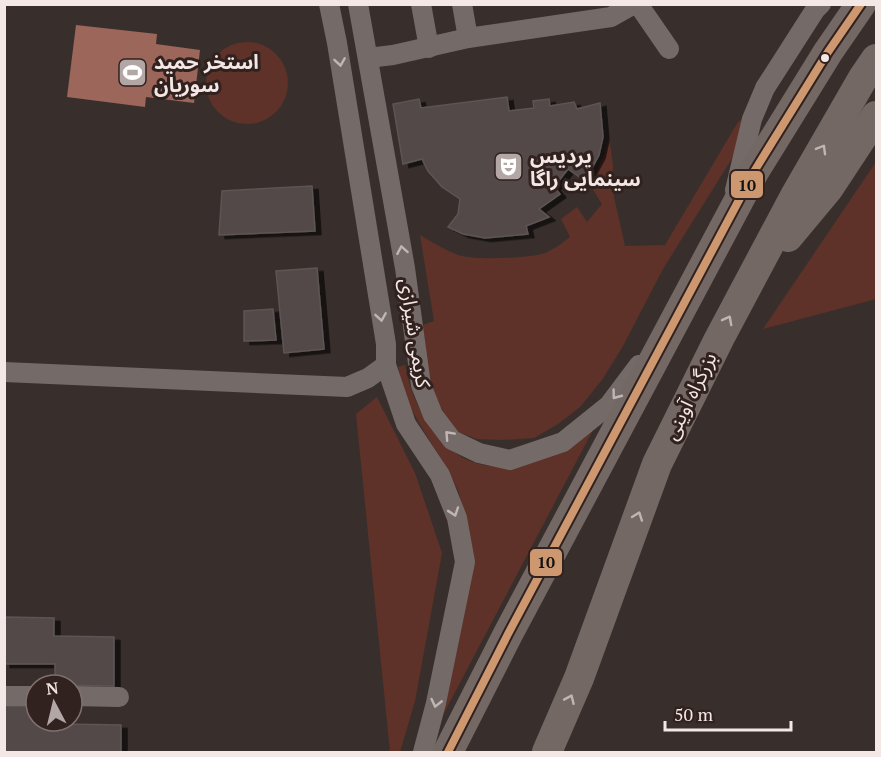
<svg xmlns="http://www.w3.org/2000/svg" width="881" height="757" font-family="'PT Serif','Noto Sans Arabic',serif">
  <style>
    .green { fill: #5e3228 }
    .water { fill: #9c665a }
    .building { fill: #524a48; stroke: #5d5553; stroke-width: 1.5; filter: url(#shadow) }
    .lines { fill: none; stroke-linecap: round; stroke-linejoin: round }
    .minor { stroke: #746b69; stroke-width: 20 }
    .highway { stroke: #746865; stroke-width: 30 }
    .bus-1-casing { stroke: #31221f; stroke-width: 12 }
    .bus-1 { stroke: #cd976f; stroke-width: 8 }
    .oneway { stroke: #c0b6b3 }
    .oneway2 { stroke: #c0b5b2 }
    .bus-dot { fill: #f3e8e5; stroke: #31221f; stroke-width: 2 }
    .labels { text-anchor: middle; stroke-width: 6; stroke-linejoin: round; paint-order: stroke }
    .poi-label { font-size: 20px; font-weight: bold; fill: #f3e8e5; stroke: #31221f; text-anchor: start }
    .street-label { font-size: 20px; fill: #f3e8e5; stroke: #31221f }
    .line-badge { stroke: #31221f; stroke-width: 2 }
    .pale-badge-label { font-size: 16px; text-anchor: middle; font-weight: bold; fill: #111 }
  </style>
  <defs>
    <filter id="shadow"><feDropShadow dx="6" dy="3.5" stdDeviation="0" flood-color="#0009"/></filter>
  </defs>
  <rect width="100%" height="100%" fill="#382f2c"/>
  <g class="green">
    <circle cx="247" cy="83" r="41"/>
    <path d="M746,116v20l-83,133 -40,77 -21,34 -22,27 -22,17 -24,14 -31,2 -26,-1 -19,-7 -13,-17 -10,-17 -7,-28 -5,-45 11,-4 -14,-86c10,6 32,19 42,21 17,4 64,2 80,-2 11,-4 19,-10 28,-17l-9,-18 16,-12 10,15 15,-18 -12,-19 15,-32 4,-16 4,28 -1,23 13,58 40,-1 73,-123z"/>
    <polygon points="876,162 876,299 763,329"/>
    <path d="M405,365c8,44 38,100 90,101 8,1 18,-5 26,-8 24,-10 48,-19 72,-28l-150,285 25,-190 -10,-35 -13,-25 -19,-30 -21,-37 -7,-31z"/>
    <polygon points="377,397 415,473 442,553 415,701 400,752 390,752 356,414"/>
  </g>
  <polygon class="water" points="76,25 157,34 156,44 200,50 194,103 146,97 145,107 67,97"/>
  <g class="building">
    <polygon points="507,97 509,111 534,108 533,101 549,99 550,106 574,102 577,109 600,103 603,137 599,155 585,181 568,169 554,187 560,194 539,209 549,217 526,226 528,234 485,238 463,234 448,227 458,214 460,199 442,187 428,171 422,159 403,164 393,104 419,99 421,108"/>
    <polygon points="312,186 315,231 219,235 222,191"/>
    <polygon points="317,268 324,349 284,353 276,271"/>
    <polygon points="273,309 276,340 244,341 244,311"/>
    <polygon points="4,617 54,618 54,636 114,637 114,686 55,685 55,664 4,664"/>
    <polygon points="4,706 36,706 36,721 61,721 61,724 121,725 121,752 4,752"/>
  </g>
  <g class="lines">
    <g class="minor">
      <polyline points="329,4 337,43 386,344 386,365 406,424 440,475 457,518 465,562 436,703 423,752"/>
      <polyline points="358,4 405,268 421,385 433,415 452,440 479,453 510,460 563,442 609,405 639,365"/>
      <polyline points="421,4 429,48"/>
      <polyline points="462,4 468,38"/>
      <polyline points="638,4 669,49"/>
      <polyline points="368,58 393,55 468,38 611,17 634,4"/>
      <polyline points="735,190 752,119 765,88 815,10 821,4"/>
      <polyline points="4,372 347,387 368,378 386,365"/>
      <polyline points="4,696 36,696"/>
      <polyline points="72,696 119,697"/>
    </g>
    <g class="highway">
      <polyline points="788,237 828,189 876,116"/>
      <polyline points="448,752 508,634 755,170 828,52 861,4"/>
      <polyline points="547,752 579,678 657,464 719,339 795,196 863,78 876,59"/>
    </g>
    <defs>
      <polyline id="bus-1" points="448,752 508,634 755,170 828,52 861,4"/>
    </defs>
    <use href="#bus-1" class="bus-1-casing"/>
    <use href="#bus-1" class="bus-1"/>
  </g>
  <defs><path id="oneway-chevron" d="M-2-3.5L2.5 0L-2 3.5" fill="none" stroke-width="1.6" stroke-linecap="round" stroke-linejoin="round" transform="scale(1.5)"/></defs>
  <g class="oneway">
    <use href="#oneway-chevron" transform="translate(340 62) rotate(81)"/>
    <use href="#oneway-chevron" transform="translate(402 250) rotate(-100)"/>
    <use href="#oneway-chevron" transform="translate(381 317) rotate(81)"/>
    <use href="#oneway-chevron" transform="translate(616 395) rotate(127)"/>
    <use href="#oneway-chevron" transform="translate(449 435) rotate(-133)"/>
    <use href="#oneway-chevron" transform="translate(454 512) rotate(71)"/>
    <use href="#oneway-chevron" transform="translate(436 703) rotate(103)"/>
  </g>
  <g class="oneway2">
    <use href="#oneway-chevron" transform="translate(822 149) rotate(-60)"/>
    <use href="#oneway-chevron" transform="translate(728 320) rotate(-62)"/>
    <use href="#oneway-chevron" transform="translate(638 516) rotate(-70)"/>
    <use href="#oneway-chevron" transform="translate(570 699) rotate(-66)"/>
  </g>
  <defs>
    <symbol id="stadium-square" viewBox="-11 -11 22 22"><rect x="-9" y="-9" width="18" height="18" rx="4" fill="#b2a7a4" stroke="#31221f"/><path d="M0-5a6.5 5 0 1 0 0 10a6.5 5 0 1 0 0-10ZM-3.5-1.8h7v3.6h-7Z" fill="#fff"/></symbol>
    <symbol id="theatre-square" viewBox="-11 -11 22 22"><rect x="-9" y="-9" width="18" height="18" rx="4" fill="#b2a7a4" stroke="#31221f"/><path d="M-5-5.5Q0-4 5-5.5V0Q5 5 0 6Q-5 5-5 0ZM-3.3-2.5H-1v1.5H-3.3ZM1-2.5H3.3v1.5H1ZM-2.8 1Q0 5.5 2.8 1Z" fill="#fff"/></symbol>
  </defs>
  <g fill-rule="evenodd">
    <use href="#stadium-square" x="116" y="56" width="33" height="33"/>
    <use href="#theatre-square" x="492" y="150" width="33" height="33"/>
  </g>
  <circle class="bus-dot" cx="825" cy="58" r="5"/>
  <g class="labels">
    <g class="poi-label">
      <text x="154" y="69">استخر حمید<tspan x="154" dy="23">سوریان</tspan></text>
      <text x="530" y="163">پردیس<tspan x="530" dy="23">سینمایی راگا</tspan></text>
    </g>
    <g class="street-label">
      <text transform="translate(415 333) rotate(81)" y="7">کریمی شیرازی</text>
      <text transform="translate(690 396) rotate(-64)" y="7">بزرگراه آوینی</text>
    </g>
  </g>
  <g class="line-badge">
    <rect x="730" y="170" width="34" height="29" rx="6" fill="#cd976f"/>
    <rect x="529" y="548" width="34" height="29" rx="6" fill="#cd976f"/>
  </g>
  <g class="pale-badge-label">
    <text x="747" y="191">10</text>
    <text x="546" y="568">10</text>
  </g>
  <rect width="881" height="757" fill="none" stroke="#f3e8e5" stroke-width="12"/>
  <g transform="translate(54 703) rotate(353)"><circle r="28" fill="#31221f" stroke="#7f716e" stroke-width="1.5"/>
  <path d="M0-4.5L10 22L0 15L-10 22Z" fill="#b2a7a4"/>
  <text y="-9" font-size="16" font-weight="bold" text-anchor="middle" fill="#f3e8e5">N</text>
  </g>
  <path d="M665 721v9h126v-9" fill="none" stroke="#f3e8e5" stroke-width="3"/>
  <text x="674" y="721" font-size="18" fill="#f3e8e5" stroke="#31221f" stroke-width="4.5" paint-order="stroke">50 m</text>
</svg>
